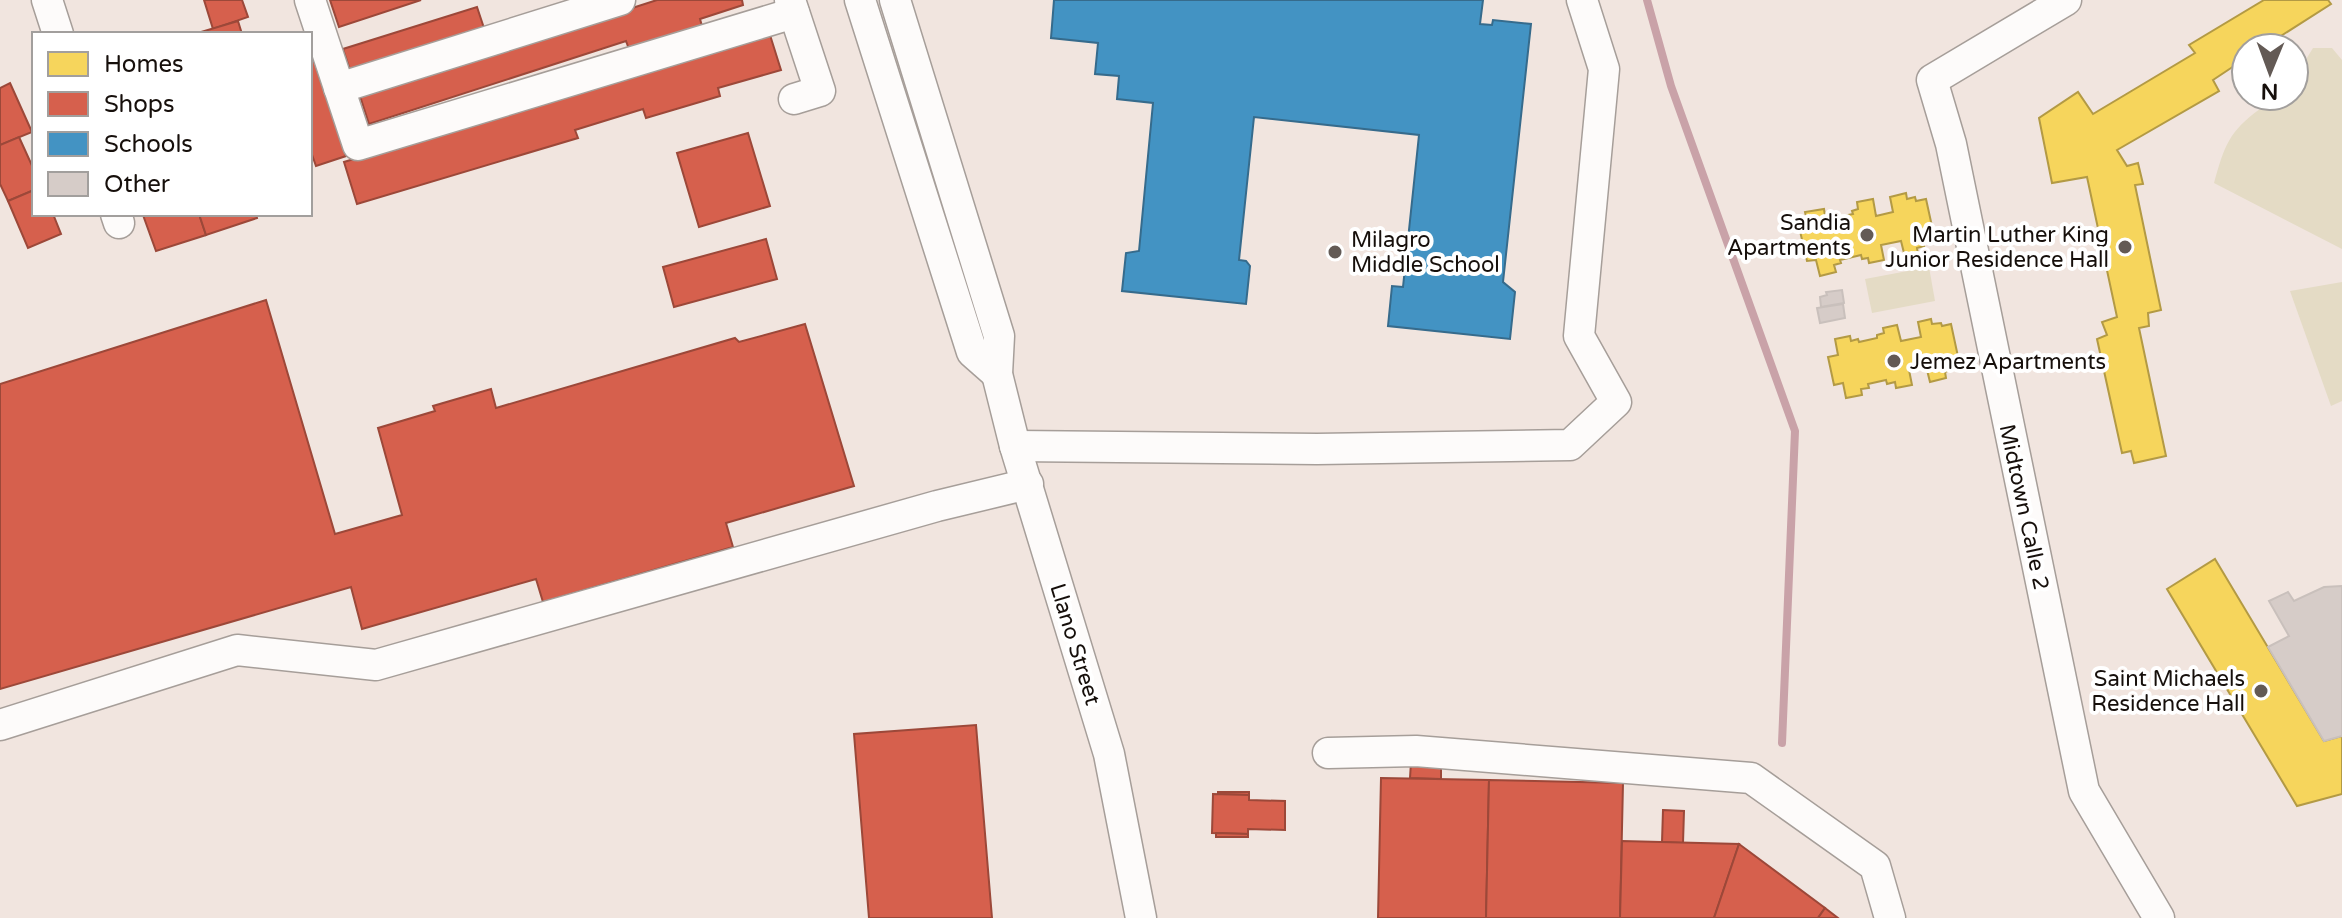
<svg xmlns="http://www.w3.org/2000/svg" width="2342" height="918" font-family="'Varela Round',sans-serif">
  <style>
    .green { fill: #e4dbc5 }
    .homes { fill: #f6d55c; stroke: #b39a44; stroke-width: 2 }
    .shops { fill: #d6604d; stroke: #9c4839; stroke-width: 2 }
    .schools { fill: #4393c3; stroke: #366b8c; stroke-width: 2 }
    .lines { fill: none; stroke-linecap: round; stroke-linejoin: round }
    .stream { stroke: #c9a2a8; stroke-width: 8 }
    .building { fill: #d6ccc8; stroke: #c9c0bc; stroke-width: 2 }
    .minor-casing { stroke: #a69e99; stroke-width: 33 }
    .minor { stroke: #fdfbfa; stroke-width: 30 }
    .poi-dot { fill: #635a55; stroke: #fff; stroke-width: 3 }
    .labels { text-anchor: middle; stroke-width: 8; stroke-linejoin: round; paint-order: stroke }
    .poi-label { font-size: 22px; fill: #160f0b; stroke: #fff; text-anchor: end }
    .street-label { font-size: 22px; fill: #160f0b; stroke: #fff }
  </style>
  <rect width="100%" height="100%" fill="#f1e5df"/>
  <g class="green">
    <path d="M2313,48h19l10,12v189l-128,-66c10,-36 15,-52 46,-74 13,-10 18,-13 34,-13v-17z"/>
    <polygon points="1929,267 1935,301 1872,313 1865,279"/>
    <polygon points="2342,282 2342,401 2331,406 2290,291"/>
  </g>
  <g class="homes">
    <polygon points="2264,0 2328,0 2331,4 2262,48 2246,48 2246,58 2213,80 2219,91 2117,150 2127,166 2138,163 2143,184 2135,185 2161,310 2148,313 2149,326 2139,328 2166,456 2134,463 2131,451 2122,453 2097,339 2107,335 2102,322 2117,317 2087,177 2052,183 2039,118 2078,92 2093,114 2195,53 2189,45"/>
    <polygon points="1906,193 1907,199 1915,197 1916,201 1926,199 1935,240 1923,242 1924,246 1917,248 1918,254 1905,257 1901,241 1881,245 1884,260 1869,263 1868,258 1862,259 1861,255 1840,260 1841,263 1834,265 1836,272 1820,276 1816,260 1807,261 1800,231 1809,229 1805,212 1824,209 1825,216 1832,214 1833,218 1853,214 1852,211 1858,209 1857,202 1873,199 1876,216 1893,212 1890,197"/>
    <polygon points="1931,319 1932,324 1941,323 1942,326 1951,324 1960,366 1945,372 1946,378 1930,382 1926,366 1909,370 1912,385 1896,388 1895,382 1887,384 1886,380 1868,384 1869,388 1861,389 1862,395 1846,398 1843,383 1834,385 1828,357 1838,355 1835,339 1850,336 1851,341 1858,339 1859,342 1877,338 1877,335 1884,333 1883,328 1897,325 1901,341 1921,337 1918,322"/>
    <polygon points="2215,559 2324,741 2342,736 2342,794 2297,806 2167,589"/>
  </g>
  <g class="shops">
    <polygon points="204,0 242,0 248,17 213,29"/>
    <polygon points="330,0 421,0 339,27"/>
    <polygon points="657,0 742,0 743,5 700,19 702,26 629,49 626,41 369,124 360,96"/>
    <polygon points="477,7 485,31 351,73 343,49"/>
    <polygon points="238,21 242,34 201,34 201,32"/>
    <polygon points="770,35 781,70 718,88 720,96 646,118 643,109 575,130 578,138 357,204 344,162"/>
    <polygon points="310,49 346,156 316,166 310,149"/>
    <polygon points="10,83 32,132 0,145 0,88"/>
    <polygon points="748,133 770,206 699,227 677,153"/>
    <polygon points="19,137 34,170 34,190 8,201 0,184 0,145"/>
    <polygon points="34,190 34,214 53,214 61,234 28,248 8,201"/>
    <polygon points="199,214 206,235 156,251 143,215"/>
    <polygon points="199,214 256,214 257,218 206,235"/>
    <polygon points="766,239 777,279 674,307 663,267"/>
    <polygon points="266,300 335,534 402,515 378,428 435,411 433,406 491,389 496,408 735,338 739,342 805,324 854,486 726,523 733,547 543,602 536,579 362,629 351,587 0,689 0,384"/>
    <polygon points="976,725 992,918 869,918 854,734"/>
    <polygon points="1411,762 1441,763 1441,779 1410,778"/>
    <polygon points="1381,778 1489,780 1486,918 1378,918"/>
    <polygon points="1489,780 1623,783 1620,918 1486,918"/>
    <polygon points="1218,792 1249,792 1249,795 1218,794"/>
    <polygon points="1213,794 1249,795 1249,800 1285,801 1285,830 1248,829 1248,834 1212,833"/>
    <polygon points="1663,810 1684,811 1683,843 1662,842"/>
    <polygon points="1216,833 1248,834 1248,837 1216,837"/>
    <polygon points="1622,841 1739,844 1714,918 1620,918"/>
    <polygon points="1739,844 1825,908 1818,918 1714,918"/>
    <polygon points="1825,908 1838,918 1818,918"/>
  </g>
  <polygon class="schools" points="1054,0 1483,0 1480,24 1492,25 1493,20 1531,24 1503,282 1515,292 1510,339 1388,326 1392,286 1403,287 1419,135 1254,117 1239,260 1246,261 1250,266 1246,304 1122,291 1126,253 1139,251 1153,103 1117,99 1119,76 1095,74 1098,43 1051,38"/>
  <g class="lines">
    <polyline class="stream" points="1647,0 1671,86 1795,431 1782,743"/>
  </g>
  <g class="building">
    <polygon points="1842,290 1844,303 1821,307 1820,297 1827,295 1826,292"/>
    <polygon points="1843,304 1845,318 1820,323 1817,308"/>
    <polygon points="2342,586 2342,736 2324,741 2268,647 2289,636 2269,601 2288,592 2294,601 2324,587"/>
  </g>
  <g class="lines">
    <defs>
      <g id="minor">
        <polyline points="47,0 58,34"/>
        <polyline points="310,0 358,145 794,13"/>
        <polyline points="790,0 820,91 794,99"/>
        <polyline points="860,0 972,352 997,374"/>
        <polyline points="895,0 999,336 997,374 1015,446 1109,754 1141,918"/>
        <polyline points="2066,0 1932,80 1951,144 2084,791 2159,918"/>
        <polyline points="339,88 620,0"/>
        <polyline points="116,214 119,223"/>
        <polyline points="1015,446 1317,449 1570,445 1616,402 1579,336 1604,69 1582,0"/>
        <polyline points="0,725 237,650 376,665 937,506 1028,484"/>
        <polyline points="1328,753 1416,751 1751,778 1875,866 1890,918"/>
      </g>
    </defs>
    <use href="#minor" class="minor-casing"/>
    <use href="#minor" class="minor"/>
  </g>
  <g class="poi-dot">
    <circle cx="1867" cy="235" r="8"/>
    <circle cx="2125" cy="247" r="8"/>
    <circle cx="1335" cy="252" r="8"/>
    <circle cx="1894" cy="361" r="8"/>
    <circle cx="2261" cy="691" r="8"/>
  </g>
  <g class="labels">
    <g class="poi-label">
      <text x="1851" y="230">Sandia<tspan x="1851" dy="25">Apartments</tspan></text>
      <text x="2109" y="242">Martin Luther King<tspan x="2109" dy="25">Junior Residence Hall</tspan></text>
      <text x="1351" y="247" text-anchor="start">Milagro<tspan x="1351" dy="25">Middle School</tspan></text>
      <text x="1910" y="369" text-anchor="start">Jemez Apartments</text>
      <text x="2245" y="686">Saint Michaels<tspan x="2245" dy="25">Residence Hall</tspan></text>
    </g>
    <g class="street-label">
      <text transform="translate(2025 507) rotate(78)" y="8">Midtown Calle 2</text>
      <text transform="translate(1076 644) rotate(73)" y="8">Llano Street</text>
    </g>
  </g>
  <rect x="32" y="32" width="280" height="184" fill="#ffffff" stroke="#a29f9d" stroke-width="2"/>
  <rect x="48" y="52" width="40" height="24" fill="#f6d55c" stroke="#a29f9d" stroke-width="2"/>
  <text x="104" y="72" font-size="24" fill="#160f0b">Homes</text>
  <rect x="48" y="92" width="40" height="24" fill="#d6604d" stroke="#a29f9d" stroke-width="2"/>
  <text x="104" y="112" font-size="24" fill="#160f0b">Shops</text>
  <rect x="48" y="132" width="40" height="24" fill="#4393c3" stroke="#a29f9d" stroke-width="2"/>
  <text x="104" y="152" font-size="24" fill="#160f0b">Schools</text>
  <rect x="48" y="172" width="40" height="24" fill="#d6ccc8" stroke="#a29f9d" stroke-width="2"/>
  <text x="104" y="192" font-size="24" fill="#160f0b">Other</text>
  <g transform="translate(2270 72) rotate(181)"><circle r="38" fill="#ffffff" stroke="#a29f9d" stroke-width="2"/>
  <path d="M0-6L14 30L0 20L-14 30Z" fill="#635a55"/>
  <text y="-12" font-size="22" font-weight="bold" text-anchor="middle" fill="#160f0b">N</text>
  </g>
</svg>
